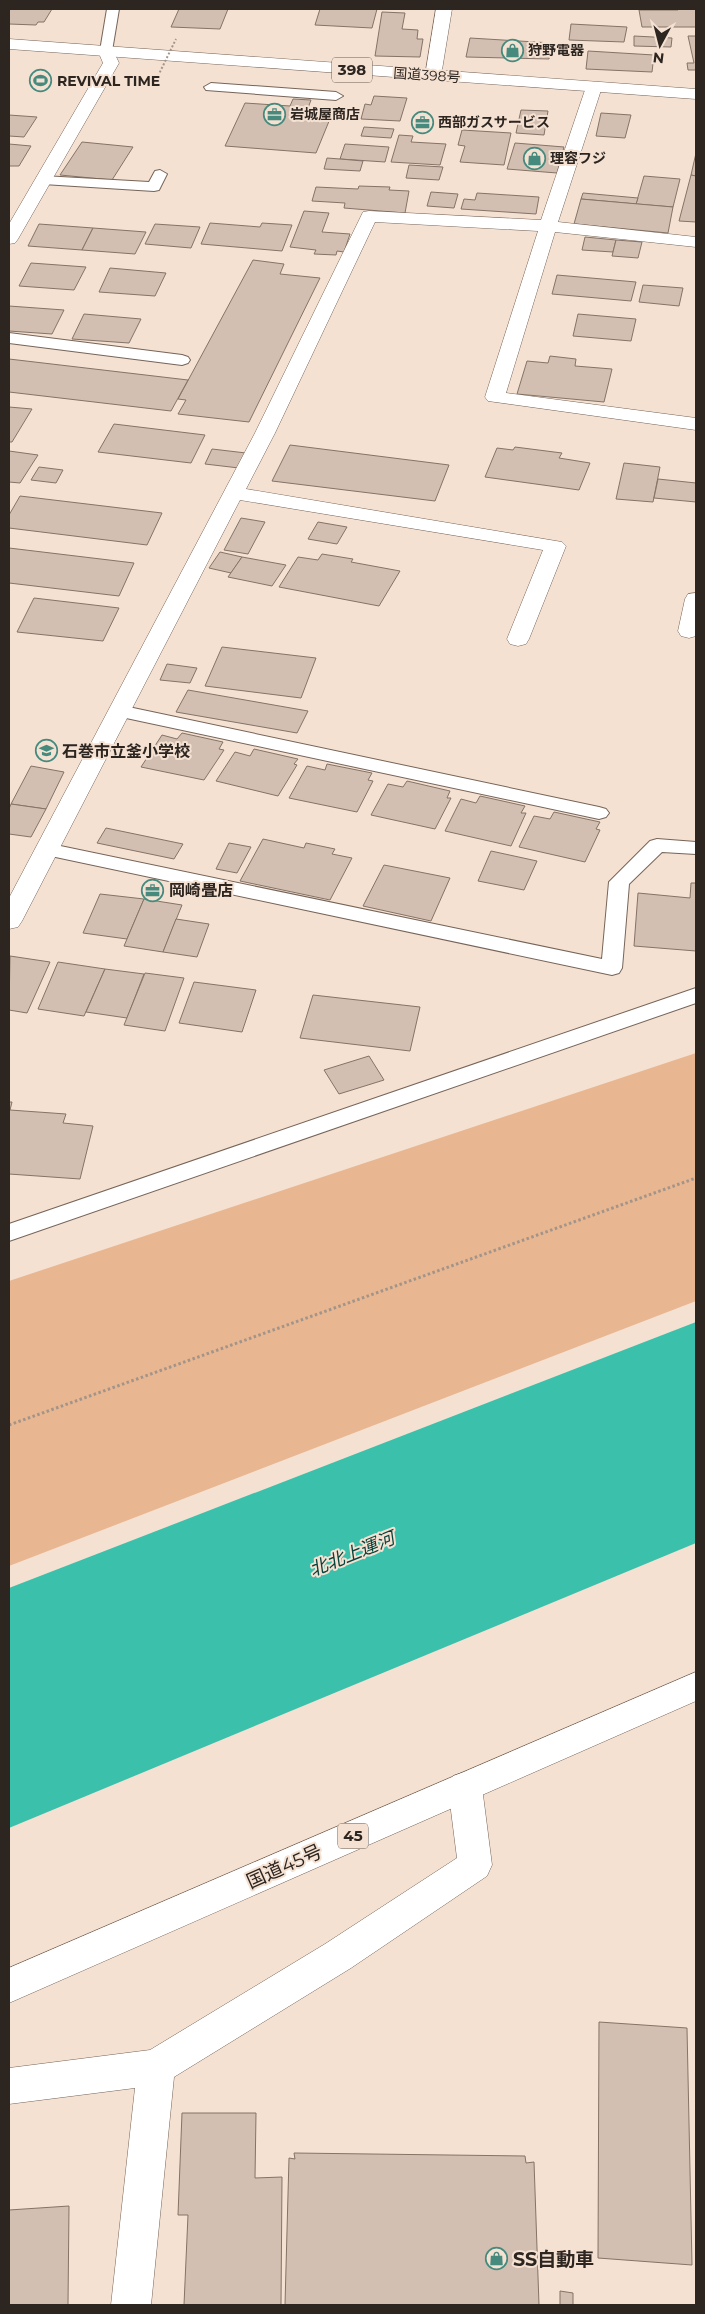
<svg xmlns="http://www.w3.org/2000/svg" width="705" height="2314" font-family="Montserrat,'Noto Sans JP',sans-serif">
  <style>
    .green { fill: #e8b691 }
    .water { fill: #3bc0ac }
    .building { fill: #d2bfb1; stroke: #857367 }
    .lines { fill: none; stroke-linecap: round; stroke-linejoin: round }
    .lane-casing { stroke: #766458; stroke-width: 2 }
    .street-casing { stroke: #766458; stroke-width: 1 }
    .highway-casing { stroke: #766458; stroke-width: 1 }
    .path { stroke: #a29489; stroke-width: 3; stroke-dasharray: 2.5 2.5; stroke-linecap: butt }
    .lane { fill: #fff; fill-rule: evenodd }
    .street { fill: #fff; fill-rule: evenodd }
    .highway { fill: #fff; fill-rule: evenodd }
    .path-bridge { stroke: #a29489; stroke-width: 2; stroke-dasharray: 2 2; stroke-linecap: butt }
    .labels { text-anchor: middle; stroke-width: 4; stroke-linejoin: round; paint-order: stroke }
    .far-poi-label { font-size: 14px; font-weight: bold; fill: #2c2520; stroke: #f5e1d2; text-anchor: start }
    .far-street-label { font-size: 14px; fill: #2c2520; stroke: #f5e1d2 }
    .shield { fill: #f5e1d2; stroke: #685d55; stroke-width: 1 }
    .shield-label { font-size: 15px; font-weight: bold; fill: #2c2520 }
    .poi-label { font-size: 16px; font-weight: bold; fill: #2c2520; stroke: #f5e1d2; text-anchor: start }
    .water-label { font-size: 18px; font-style: italic; fill: #08433b; stroke: #f5e1d2 }
    .near-street-label { font-size: 19px; fill: #2c2520; stroke: #f5e1d2 }
    .near-poi-label { font-size: 19px; font-weight: bold; fill: #2c2520; stroke: #f5e1d2; text-anchor: start }
  </style>
  <rect width="100%" height="100%" fill="#f5e1d2"/>
  <polygon class="green" points="696,1053 696,1301 9,1566 9,1281"/>
  <polygon class="water" points="696,1322 696,1543 9,1828 9,1588"/>
  <g class="building">
    <polygon points="9,9 52,9 44,22 38,22 36,25 9,24"/>
    <polygon points="179,9 228,9 220,29 171,27"/>
    <polygon points="320,9 377,9 372,28 315,25"/>
    <polygon points="678,9 696,9 696,27 642,27 639,10 678,10"/>
    <polygon points="382,12 405,13 402,29 418,30 417,39 423,39 420,57 375,56"/>
    <polygon points="571,24 627,27 624,42 569,40"/>
    <polygon points="634,36 672,38 671,47 634,46"/>
    <polygon points="688,36 696,36 696,70 688,70 687,63 694,63"/>
    <polygon points="470,38 552,43 549,59 466,57"/>
    <polygon points="588,51 654,55 652,72 586,69"/>
    <polygon points="374,96 407,98 400,121 361,119 365,104 371,105"/>
    <polygon points="293,99 311,100 308,108 334,109 316,153 225,146 245,103 290,106"/>
    <polygon points="521,110 548,111 544,135 516,133"/>
    <polygon points="601,113 631,115 625,138 596,136"/>
    <polygon points="9,115 37,117 24,137 9,136"/>
    <polygon points="364,127 394,129 391,138 361,136"/>
    <polygon points="462,130 511,133 504,165 460,162 465,146 458,145"/>
    <polygon points="399,135 413,136 411,142 446,144 440,165 391,162"/>
    <polygon points="82,142 133,147 112,180 60,175"/>
    <polygon points="515,143 564,147 557,173 507,169"/>
    <polygon points="9,144 31,146 19,166 9,166"/>
    <polygon points="345,144 389,147 385,162 340,159"/>
    <polygon points="696,153 696,176 691,175"/>
    <polygon points="327,158 340,159 363,161 360,171 324,169"/>
    <polygon points="409,165 443,167 439,180 406,178"/>
    <polygon points="691,175 696,176 696,222 679,221"/>
    <polygon points="644,176 680,179 673,207 636,204"/>
    <polygon points="359,186 390,187 389,190 409,191 405,213 344,208 345,203 312,201 316,187 358,189"/>
    <polygon points="431,192 458,194 454,208 427,206"/>
    <polygon points="477,193 539,197 536,214 461,209 464,199 475,200"/>
    <polygon points="583,193 638,198 636,204 581,199"/>
    <polygon points="581,199 673,207 668,233 574,224"/>
    <polygon points="304,211 329,213 322,232 350,234 344,252 337,251 336,255 314,254 316,250 290,247"/>
    <polygon points="210,223 260,227 262,223 292,225 282,251 201,244"/>
    <polygon points="39,224 93,228 82,250 28,246"/>
    <polygon points="155,224 200,227 191,248 145,244"/>
    <polygon points="93,228 146,232 135,254 82,250"/>
    <polygon points="585,237 616,240 613,252 582,250"/>
    <polygon points="616,240 642,242 638,258 612,256"/>
    <polygon points="253,260 284,264 280,274 320,278 249,422 178,414 186,400 178,399"/>
    <polygon points="31,263 86,267 74,290 19,286"/>
    <polygon points="110,268 166,273 155,296 99,292"/>
    <polygon points="557,275 636,282 631,301 552,294"/>
    <polygon points="643,285 683,288 679,306 639,302"/>
    <polygon points="9,306 64,310 52,334 9,331"/>
    <polygon points="84,314 141,319 129,343 72,339"/>
    <polygon points="578,314 636,319 631,341 573,336"/>
    <polygon points="550,356 576,359 575,366 612,369 604,402 517,394 527,361 548,363"/>
    <polygon points="9,359 188,380 171,411 9,392"/>
    <polygon points="9,407 32,409 12,442 9,442"/>
    <polygon points="114,424 205,435 191,463 98,452"/>
    <polygon points="290,445 449,465 435,501 272,481"/>
    <polygon points="515,447 562,453 559,458 590,463 579,490 485,477 497,448 513,450"/>
    <polygon points="212,449 246,453 239,468 205,464"/>
    <polygon points="9,451 38,455 20,483 9,482"/>
    <polygon points="624,463 660,467 653,502 616,499"/>
    <polygon points="39,467 63,470 56,483 31,480"/>
    <polygon points="658,479 696,483 696,502 654,498"/>
    <polygon points="20,496 162,513 147,545 9,528 9,515"/>
    <polygon points="241,518 265,522 248,554 224,550"/>
    <polygon points="318,522 347,527 337,544 308,539"/>
    <polygon points="9,548 134,563 119,596 9,583"/>
    <polygon points="220,552 242,557 231,573 209,568"/>
    <polygon points="322,554 353,559 351,562 400,571 379,606 279,587 298,557 318,560"/>
    <polygon points="242,557 286,565 272,586 228,577"/>
    <polygon points="34,598 119,608 103,641 17,632"/>
    <polygon points="222,647 316,658 301,698 205,686"/>
    <polygon points="167,664 197,668 190,683 160,680"/>
    <polygon points="188,690 308,711 297,733 176,712"/>
    <polygon points="182,733 223,742 219,749 224,750 204,780 141,767 162,735 177,739"/>
    <polygon points="254,749 298,759 294,764 297,765 278,796 216,781 235,752 250,756"/>
    <polygon points="327,764 372,773 368,780 373,781 357,812 289,798 307,766 325,770"/>
    <polygon points="31,766 64,772 46,809 11,804"/>
    <polygon points="407,781 450,791 447,798 451,798 435,829 371,815 388,784 403,787"/>
    <polygon points="480,796 525,806 521,813 526,813 511,846 445,831 461,799 476,803"/>
    <polygon points="11,804 46,809 31,837 9,834 9,809"/>
    <polygon points="554,812 600,822 596,829 600,830 585,862 519,847 534,816 550,819"/>
    <polygon points="106,828 183,844 174,859 97,843"/>
    <polygon points="263,839 304,848 306,843 335,849 332,854 352,858 330,900 240,881"/>
    <polygon points="229,843 251,847 237,873 216,869"/>
    <polygon points="491,851 537,861 524,890 478,881"/>
    <polygon points="384,865 450,878 431,921 363,906"/>
    <polygon points="691,883 696,883 696,951 634,946 638,893 690,898"/>
    <polygon points="100,894 144,899 127,939 83,933"/>
    <polygon points="144,899 182,905 163,952 124,946"/>
    <polygon points="176,919 209,924 197,957 163,952"/>
    <polygon points="10,956 50,962 27,1013 9,1010"/>
    <polygon points="58,962 105,969 84,1016 38,1009"/>
    <polygon points="105,969 144,974 127,1018 86,1012"/>
    <polygon points="145,973 184,978 165,1031 124,1025"/>
    <polygon points="194,982 256,990 242,1032 179,1023"/>
    <polygon points="313,995 420,1007 410,1051 300,1038"/>
    <polygon points="369,1056 384,1080 339,1094 324,1070"/>
    <polygon points="9,1102 12,1102 10,1110 66,1114 63,1123 93,1126 80,1179 9,1174"/>
    <polygon points="599,2022 687,2028 692,2265 598,2258"/>
    <polygon points="182,2113 256,2113 255,2178 282,2177 281,2305 184,2305 188,2215 178,2215"/>
    <polygon points="294,2153 525,2156 526,2163 534,2162 539,2305 285,2305 289,2158 295,2159"/>
    <polygon points="69,2206 68,2305 9,2305 9,2210"/>
    <polygon points="560,2291 573,2293 573,2305 560,2305"/>
  </g>
  <g class="lines">
    <defs>
      <g id="lane">
        <polygon points="107,9 119,9 112,51 106,55 100,51"/>
        <polygon points="211,83 336,92 343,96 336,100 206,90 204,87"/>
        <polygon points="160,170 167,174 159,190 154,191 43,184 36,180 43,176 149,182 155,171"/>
        <polygon points="9,333 182,355 188,357 190,360 188,363 182,365 9,343"/>
        <polygon points="119,705 599,807 606,809 609,813 606,817 599,819 112,715 110,711 112,707"/>
        <polygon points="657,839 696,842 696,854 662,852 629,884 622,968 619,973 612,975 46,855 39,853 36,849 39,845 46,843 602,959 609,882 650,841"/>
        <polygon points="696,988 696,1003 9,1241 9,1224"/>
      </g>
      <g id="street">
        <polygon points="436,9 452,9 441,76 439,79 427,79 425,76"/>
        <polygon points="106,46 112,48 119,63 18,239 15,243 9,244 9,224 103,63 98,51 100,48"/>
        <polygon points="594,82 600,84 602,87 558,222 696,237 696,247 555,232 506,393 696,418 696,430 488,401 485,397 538,231 375,222 275,433 246,489 562,542 566,546 529,639 526,644 518,646 510,644 507,639 543,550 240,500 22,921 18,927 9,929 9,898 255,433 363,212 369,211 541,220 586,87 588,84"/>
        <polygon points="696,593 696,636 689,638 681,636 678,631 685,599 688,594"/>
        <polygon points="465,1772 477,1776 482,1787 492,1865 487,1876 351,1968 174,2077 151,2305 111,2305 135,2088 9,2104 9,2068 150,2050 325,1944 457,1858 448,1787 453,1776"/>
      </g>
      <g id="highway">
        <polygon points="9,39 696,89 696,99 9,49"/>
        <polygon points="696,1672 696,1701 9,2003 9,1968"/>
      </g>
    </defs>
    <use href="#lane" class="lane-casing"/>
    <use href="#street" class="street-casing"/>
    <use href="#highway" class="highway-casing"/>
    <polyline class="path" points="9,1425 696,1178"/>
    <use href="#lane" class="lane"/>
    <use href="#street" class="street"/>
    <use href="#highway" class="highway"/>
    <polyline class="path-bridge" points="158,76 176,39"/>
  </g>
  <defs>
    <symbol id="shop-ring" viewBox="-11 -11 22 22"><circle r="9.5" fill="#f5e1d2" stroke="#468a7e" stroke-width="1.5"/><path d="M-5-2.5h2.3a2.7 3.5 0 0 1 5.4 0H5L5.5 6h-11ZM-1.5-2.5h3a1.5 2.3 0 0 0-3 0Z" fill="#468a7e"/></symbol>
    <symbol id="stadium-ring" viewBox="-11 -11 22 22"><circle r="9.5" fill="#f5e1d2" stroke="#468a7e" stroke-width="1.5"/><path d="M0-5a6.5 5 0 1 0 0 10a6.5 5 0 1 0 0-10ZM-3.5-1.8h7v3.6h-7Z" fill="#468a7e"/></symbol>
    <symbol id="office-ring" viewBox="-11 -11 22 22"><circle r="9.5" fill="#f5e1d2" stroke="#468a7e" stroke-width="1.5"/><path d="M-6-3h4V-5.5h4V-3h4V5H-6ZM-1-4.5V-3h2v-1.5ZM-6 0V1H6V0Z" fill="#468a7e"/></symbol>
    <symbol id="school-ring" viewBox="-11 -11 22 22"><circle r="9.5" fill="#f5e1d2" stroke="#468a7e" stroke-width="1.5"/><path d="M0-5L7-2L0 1L-7-2ZM-4 1L0 2.5L4 1V4Q0 6-4 4Z" fill="#468a7e"/></symbol>
  </defs>
  <g fill-rule="evenodd">
    <use href="#shop-ring" x="500" y="38" width="25" height="25"/>
    <use href="#stadium-ring" x="28" y="68" width="25" height="25"/>
    <use href="#office-ring" x="262" y="102" width="25" height="25"/>
    <use href="#office-ring" x="410" y="110" width="25" height="25"/>
    <use href="#shop-ring" x="522" y="146" width="25" height="25"/>
    <use href="#school-ring" x="34" y="738" width="25" height="25"/>
    <use href="#office-ring" x="140" y="878" width="25" height="25"/>
    <use href="#shop-ring" x="484" y="2246" width="25" height="25"/>
  </g>
  <g class="labels">
    <g class="far-poi-label">
      <text x="528" y="55">狩野電器</text>
      <text x="57" y="86">REVIVAL TIME</text>
      <text x="290" y="119">岩城屋商店</text>
      <text x="438" y="127">西部ガスサービス</text>
      <text x="550" y="163">理容フジ</text>
    </g>
    <g class="far-street-label">
      <text transform="translate(427 75) rotate(4)" y="5">国道398号</text>
    </g>
    <g class="shield">
      <rect x="332" y="57.5" width="40" height="25" rx="4"/>
      <rect x="338" y="1823.5" width="30" height="25" rx="4"/>
    </g>
    <g class="shield-label">
      <text x="352" y="75">398</text>
      <text x="353" y="1841">45</text>
    </g>
    <g class="poi-label">
      <text x="62" y="757">石巻市立釜小学校</text>
      <text x="169" y="896">岡崎畳店</text>
    </g>
    <g class="water-label">
      <text transform="translate(352 1554) rotate(-22)" y="6">北北上運河</text>
    </g>
    <g class="near-street-label">
      <text transform="translate(284 1866) rotate(-24)" y="7">国道45号</text>
    </g>
    <g class="near-poi-label">
      <text x="513" y="2266">SS自動車</text>
    </g>
  </g>
  <rect width="705" height="2314" fill="none" stroke="#2c2520" stroke-width="20"/>
  <g transform="translate(660 45) rotate(187)" stroke="#f5e1d2" stroke-width="4" paint-order="stroke">
  <path d="M0-4L9 19L0 12L-9 19Z" fill="#2c2520"/>
  <text y="-8" font-size="14" font-weight="bold" text-anchor="middle" fill="#2c2520">N</text>
  </g>
</svg>
